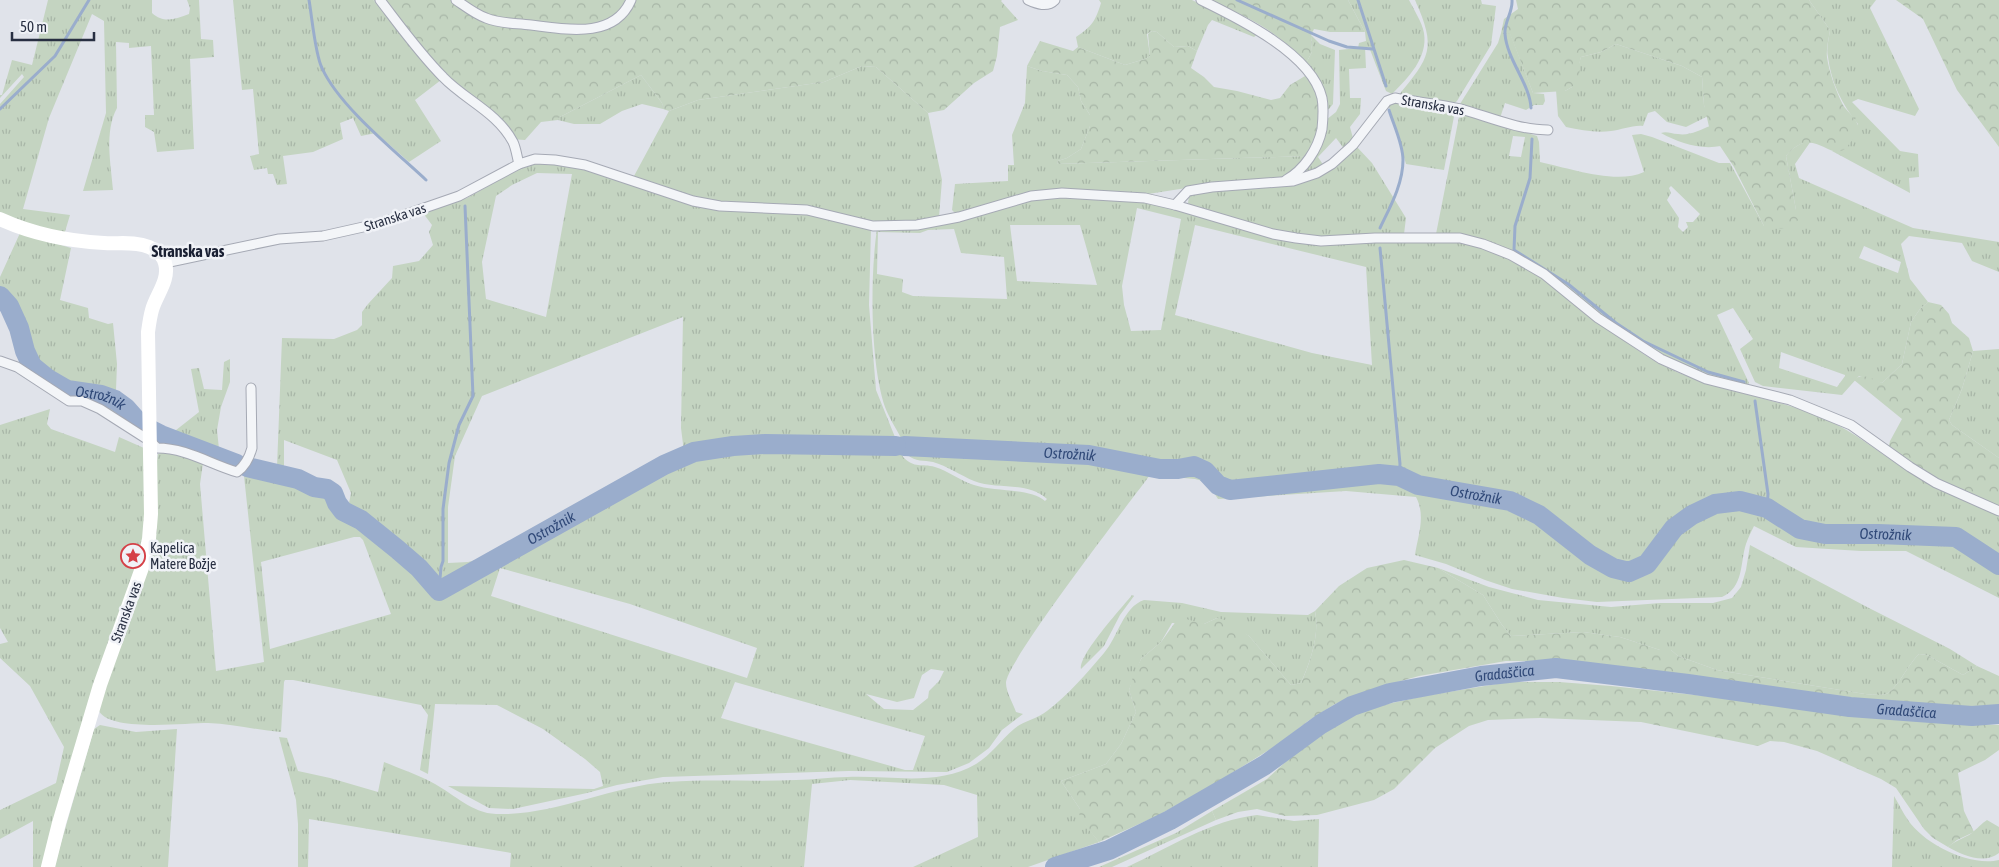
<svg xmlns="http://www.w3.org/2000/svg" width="1999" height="867" font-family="'Asap Condensed',sans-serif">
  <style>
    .grass { fill: url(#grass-tufts); fill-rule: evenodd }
    .forest { fill: url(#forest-crowns) }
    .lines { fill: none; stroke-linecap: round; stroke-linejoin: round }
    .stream { stroke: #9aadcc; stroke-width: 3 }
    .river { stroke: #9aadcc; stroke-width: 20 }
    .street-casing { stroke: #a5a9b4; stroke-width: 11 }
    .street { stroke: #f3f5f8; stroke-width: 9 }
    .secondary { stroke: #fff; stroke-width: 14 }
    .labels { text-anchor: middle; stroke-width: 5; stroke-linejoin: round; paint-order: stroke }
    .street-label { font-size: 14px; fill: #282f42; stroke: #f0f2f7 }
    .poi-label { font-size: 14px; fill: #282f42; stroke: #f0f2f7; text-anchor: start }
    .water-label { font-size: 15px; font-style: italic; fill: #304978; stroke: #f0f2f7 }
    .quarter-label { font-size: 16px; font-weight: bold; fill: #1a2033; stroke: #f0f2f7 }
  </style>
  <defs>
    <pattern id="grass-tufts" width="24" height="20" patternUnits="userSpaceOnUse" patternTransform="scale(1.25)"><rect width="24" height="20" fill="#c4d4c1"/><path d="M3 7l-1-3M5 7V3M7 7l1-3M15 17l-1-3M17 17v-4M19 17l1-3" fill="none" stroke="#a8b6a7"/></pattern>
    <pattern id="forest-crowns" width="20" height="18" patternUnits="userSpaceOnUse" patternTransform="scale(1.25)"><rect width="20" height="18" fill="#c4d4c1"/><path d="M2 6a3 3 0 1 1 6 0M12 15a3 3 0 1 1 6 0" fill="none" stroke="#a8b6a7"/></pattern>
  </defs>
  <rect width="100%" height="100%" fill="#e0e3ea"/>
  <g class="grass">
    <path d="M48,0h104v13c12,11 24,6 37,1l1,-6 -3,-8h12l2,39 12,1 1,17 -24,2 4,90 -37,3 -3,-20 -9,-5v-12h9l-3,-69 -22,2v-5l-13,-1 1,66c-13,24 -6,56 -4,82l-30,1 23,-78 -2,-92 -12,-7 -43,104 -26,91 47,6 -6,20 -64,-21v-110l24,-27 -2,-3 -22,24v-3h2l10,-35 20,5z"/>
    <polygon points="233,0 373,0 441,80 415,100 441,141 409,162 376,133 361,136 353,118 340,123 343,139 313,152 283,156 287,184 277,185 273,174 268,174 267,168 254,170 250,156 259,154 253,89 242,90"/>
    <path d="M1099,0h93l67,33 -5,4 -42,-17 -4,5 -11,26 -9,-5 -14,1 -17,-15 -5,-1 -5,3 3,22 -5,3 -20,6 -47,-18 -2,-10c16,-11 19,-15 25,-34z"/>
    <path d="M1348,0h61c5,10 13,22 15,33 4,25 -16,45 -32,61l-6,-3 -17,-44h-4l1,21 -17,1 1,29h11l-1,16 -10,13 4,15 -9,8 -9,-12 -18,19 6,9 -10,7 -13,1 25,-54 10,-8 4,-8 -1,-54 19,-2 1,-5 7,-2 -1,-9z"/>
    <path d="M1415,0h66l1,4 14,2 -5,39 -34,56 -5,4 -54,-9c32,-39 39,-47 17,-96z"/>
    <path d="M1809,0h67l-6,8 49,101 -4,7 -57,-17 -6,3 48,49 18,3 1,23 -10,1 1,15 -78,-42h8l18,-27c-16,-19 -27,-42 -30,-67 -2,-8 1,-19 2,-27z"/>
    <polygon points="1501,33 1510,33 1533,93 1544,94 1545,101 1543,105 1534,105 1526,110 1505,103 1500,118 1461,107 1460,104 1498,43"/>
    <path d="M1311,35l9,9 15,6 -2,54 -4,5 -3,2c0,-25 -5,-27 -21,-46l7,-13z"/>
    <path d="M1616,44l66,22 20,11 2,28 4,11 -22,11 -19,-5 -12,-11 -7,2 -5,13c-11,-1 -21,4 -32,5 -15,2 -30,-1 -45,-4l-8,-11 -2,-26 9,1 7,-4 9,-30 20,-5z"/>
    <path d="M862,66l14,1 52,46 14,67 -3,37c-32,10 -65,5 -97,-2 -11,-3 -22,-7 -33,-9 -31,-4 -61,-1 -91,-4 -29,-3 -57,-16 -84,-26l35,-65 29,-11 126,-18z"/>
    <polygon points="1027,66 1042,71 1067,75 1078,87 1081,101 1090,115 1090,126 1081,149 1067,158 1058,161 1057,164 1306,156 1302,162 1283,179 1212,184 1148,194 1111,192 1035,192 955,213 952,210 955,184 1008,181 1008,165 1014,165 1012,135 1025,103"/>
    <polygon points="641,75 662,103 663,109 642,104 622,111 600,124 574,124 558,120 560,117"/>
    <polygon points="1402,102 1455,111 1444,170 1406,164 1389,106 1393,103"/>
    <path d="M1460,112l77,24 2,6 1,20c29,6 76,23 104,10l-12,-37 9,-1 11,3 67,26h11l34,63 32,-16 -10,-54c6,-8 15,-14 25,-15l-16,23 4,14 114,50 86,14v30l-27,-11 -10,-18 -53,-7 -8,8 9,35 18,23 -8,7 -9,13 -9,42 -20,19 -23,-7 -17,19 -79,-9 -8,-4 -15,-33 13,-10 -20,-31 -16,7 32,68 -3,3 -40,-11 -40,-18 -53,-33 -47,-38 -39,-25 -91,-27zM1513,136l12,1 -4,20 -12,-1zM1671,186l29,28 -7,8h-7l2,5 -5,5 -5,-5 1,-9 -12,-18 4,-7 -2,-5zM1864,246l37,16 -3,11 -39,-15zM1781,352l64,23v1l-8,11 -58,-19z"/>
    <path d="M1710,126l1,5 10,15c-21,4 -42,-3 -60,-13 6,-2 10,1 17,1 11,2 22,-4 32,-8z"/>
    <path d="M1356,146l16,17 34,55 -2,16 -94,3 -21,-2 -98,-28 -3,-4 1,-7c22,-13 82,-4 110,-12 22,-6 40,-24 57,-38z"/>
    <path d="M539,162l23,2 42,11 74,25 132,14 61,15 -2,76 7,85 27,67c12,12 18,6 32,10 14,4 25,14 39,18 20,7 57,3 71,16l2,-2c-19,-18 -50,-9 -73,-18 -14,-6 -27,-15 -41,-19 -9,-2 -18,0 -25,-7 -6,-6 -4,-11 -7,-17 -5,-10 -12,-20 -16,-31 -15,-44 -15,-131 -8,-178 34,1 62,-3 95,-12 29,-8 58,-21 88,-21 16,0 32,2 48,4 18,1 37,1 54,5 49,12 96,34 146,39 14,1 29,-1 42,-2 44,-2 90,-7 133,6 68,20 119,85 181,118 51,26 109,30 161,53 30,13 54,34 82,51 29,18 60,31 92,45v83l-93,-47h-45l-65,-4 -42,-21c-3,6 -6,12 -8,18 -6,19 -2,43 -24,53l-125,5 -34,-4 -51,-9 -27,-9 -39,-16 -31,-9c3,-20 11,-39 1,-58l-70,-6 -128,8 -11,-17 -12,-3 -45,-4c-20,27 -145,188 -144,208 0,9 7,20 10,29l7,2 -21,16 -13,18 -20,15 -22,9 -98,-1 -186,6 -46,8 -30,8 -74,16 -24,-1 -41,-22 146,3 9,-3 -3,-14 -15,-13 -42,-30 -46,-24 -62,-1 -7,70 -8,-4 8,-55 -7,-10 -128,-25h-8l-1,2 -3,50c-24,-2 -49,-8 -73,-9 -23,0 -98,9 -109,-12l1,-8 38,-105 20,-144 11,-4 34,13 -3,21 16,187 48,-9 -20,-186 10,-16 23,7 5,-129 52,1 23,-9 5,-5v-13l6,-8 24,-26 1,-12 26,-5 14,-16 -4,-13 3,-7 -9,-12 44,-15 57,-32zM537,173l35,1 -26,143 -60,-18 -4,-37 14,-66 16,-11zM1137,208l44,11 -20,111 -30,1 -7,-26 -2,-19zM1010,225h70l17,60 -80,-4zM1195,225l171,42 6,98 -60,-12 -137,-38zM954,229l7,24 43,4 3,42 -94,-3 -11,-4 1,-13 -26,-5 1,-42 42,1 8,-3zM683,317l-2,111 3,24 -189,103 -27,7 -20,1v-56l7,-51 27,-60zM284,440l53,20 14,33 -2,10 -5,2 -10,-17 -50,-18zM354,537h6l3,3 28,74 -121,35 -9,-87zM500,568l130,36 127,44 -10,30 -256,-82zM931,669l13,2 -5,10 -10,10 -1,7 -15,12 -29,-1 -18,-15 31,8 17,-4 8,-23zM735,682l190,54 -12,34h-8l-184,-52z"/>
    <polygon points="20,233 71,248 60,300 88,308 89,318 108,324 113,323 117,364 116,390 136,415 144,422 143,430 104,408 71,398 28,369 20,358 6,307 0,300 0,277"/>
    <polygon points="1999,349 1999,458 1952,425 1949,420 1962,389 1973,351"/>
    <polygon points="230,359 230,382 221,407 217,430 219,449 244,458 236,466 230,467 177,446 159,442 154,438 154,430 171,434 199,412 191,369 199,368 204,389 222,390 224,362"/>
    <polygon points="50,409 47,424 51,429 115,452 119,437 144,448 145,530 140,555 131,552 128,559 137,563 44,867 33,867 33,821 0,839 0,810 56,783 64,747 30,686 0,658 0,644 8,642 0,628 0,425"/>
    <path d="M1750,545l117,62 83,42 27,17 -14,9 -36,-20 -8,-1c-10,9 -23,37 -33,40 -6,2 -15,0 -21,0l-148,-24 -39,-14 -7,-6h-11l-40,-13 -37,-5 -72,4 -9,-11 -19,-30 -45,-27 51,19 49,13 73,7 49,-4h53l19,-5 9,-11 5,-17z"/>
    <path d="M1132,595l2,1 -14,19 -16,31 -23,23c-2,-15 40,-60 51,-74z"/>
    <path d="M1144,600l38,3 39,9 87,3 7,-4c5,24 -5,51 -14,72l-10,2 -42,-49 -32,-18 -13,6 -32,-1 -11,19 -20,17 -12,31 7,22 -15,32 -15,20 -45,17 19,28v9l19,24 -71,25h-115l65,-30 -1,-42 -33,-10 -94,-5 -38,4 -8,83h-294l1,-14 -202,-34 -1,48h-10v-43l-2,-24 -17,-63 8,1 11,33 32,7 48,14 6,-30c17,7 35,13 51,22 20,11 37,29 61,30 58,2 114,-28 172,-32 42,-3 85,0 128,-2 17,0 34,-3 51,-3 43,-2 90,10 129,-13 15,-9 25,-24 38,-35 9,-8 23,-10 33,-18 21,-16 40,-38 57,-58 14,-16 19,-46 40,-53z"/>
    <polygon points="100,725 136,732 177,729 168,867 54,867 94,729"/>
    <path d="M1894,796c5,8 9,17 14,24 16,24 62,47 91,40v7h-107z"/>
    <polygon points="1212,811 1216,820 1112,867 1099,867 1176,833"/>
    <path d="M1257,815l37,6 25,-2 -1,48h-191c42,-19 84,-47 130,-52z"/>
    <path d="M1987,820l12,7v26c-15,12 -37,2 -51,-6 9,-8 21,-10 26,-16 5,-4 7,-7 13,-11z"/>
  </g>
  <g class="forest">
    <polygon points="373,0 1002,0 1001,1 1018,20 1000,27 997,56 993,71 974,83 944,110 928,113 876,67 862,66 824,82 698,100 669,111 663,109 662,103 641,75 560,117 558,120 541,122 525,140 510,139 485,112 452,91"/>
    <path d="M1210,0h138l17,32h-35l-16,-3 -3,6 1,17 -7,13c-7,-6 -11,-14 -18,-20 -22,-21 -50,-32 -77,-45z"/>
    <path d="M1516,0h293l21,30c-1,8 -4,18 -3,27 2,15 9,34 16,48 3,6 15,14 15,22 0,5 -8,16 -11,20 -17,18 -33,-25 -61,9l10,54 3,7c-4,15 -23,12 -35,9l-30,-59 -24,-36 -6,-26 -2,-28 -20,-11 -66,-22 -15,8 -20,5 -2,8 1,13 -8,9 -7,4 -32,2 -23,-59 -9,-1 3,-14 14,-10z"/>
    <polygon points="1896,0 1999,0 1999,147 1957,90 1923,19"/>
    <path d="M1152,31l5,1 17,15 14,-1 9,5 -6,17 13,9 10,10 23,4 34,9 9,-2 10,-13 15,-9c5,5 11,12 13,19 7,20 -2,45 -12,61l-249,8 1,-3 9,-3 14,-9 9,-23v-11l-9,-14 -3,-14 -11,-12 -25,-4 -15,-5 13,-25 33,10 5,-4 47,18 20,-6 5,-3 -2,-22z"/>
    <path d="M1928,302l13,3 8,9 3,9 17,15 4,13 -11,38 -13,31 3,5 47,33v49l-57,-26 -54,-31 2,-9 12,-22 -48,-39c9,-8 18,-1 28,3l20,-19 9,-42 9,-13z"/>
    <path d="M1404,560l34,8 45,27 19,30 9,11 72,-4 37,5 40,13h11l7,6 39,14 148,24c6,0 15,2 21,0 10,-3 23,-31 33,-40l8,1 36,20 14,-9 22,10v30l-39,2 -57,-6h-55l-119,-21 -170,-20h-53l-87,15 -43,12 -41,16 -27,17 -28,22 -64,40 -59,33 -58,26 -20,-24 1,-9 -19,-28 45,-17 15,-20 15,-32 -7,-22 5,-16 7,-15 20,-17 18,-25 25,7 13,-6 12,3 20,15 42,49 10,-2c9,-20 19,-49 14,-72l24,-25 28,-18z"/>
    <polygon points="1509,682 1559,682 1611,686 1956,723 1999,725 1999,750 1985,760 1958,773 1964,811 1974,832 1957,840 1948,847 1933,838 1924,829 1896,788 1881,779 1817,751 1784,742 1770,741 1758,746 1641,722 1540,718 1488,720 1469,726 1435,748 1394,789 1374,800 1317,815 1285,816 1257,809 1238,812 1216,820 1212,811 1267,779 1294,754 1324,732 1352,716 1383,705 1424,696"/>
  </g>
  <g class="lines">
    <g class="stream">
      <path d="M309,0c3,17 6,54 13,68 17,38 73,83 104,112"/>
      <polyline points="1237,0 1329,41 1347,47 1373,49"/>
      <polyline points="1358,0 1386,86"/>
      <path d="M1512,0c1,12 -8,22 -7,34 2,26 25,50 26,74"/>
      <polyline points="0,109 55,56 89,0"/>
      <polyline points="1532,139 1530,178 1515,226 1514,250 1568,284 1616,323 1643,341 1708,372 1744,382"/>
      <path d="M1380,228c10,-21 23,-44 23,-68 0,-16 -9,-34 -14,-50"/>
      <polyline points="1380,248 1400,464 1399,476"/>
      <polyline points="1755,401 1768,494 1767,508"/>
      <polyline points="439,591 441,567 443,561 443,509 449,463 459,425 473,396 465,206"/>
    </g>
    <g class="river">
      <path id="s1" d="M0,296l9,10 10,22 6,23 7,15 16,13 19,11 34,5 14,5 11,8 15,17 20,10 76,29"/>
      <path id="s2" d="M904,446l185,9 71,14h18l16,-3 11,5 13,14 12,5 149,-16 20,2 19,9 92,16 29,14 51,40 23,13 16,4 18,-8 27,-36 18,-13 23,-11 25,-3 27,7 33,21 25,5h53l78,3 43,28"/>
      <path id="s3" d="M247,467l51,12 16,8 13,2 6,4 4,10 6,8 18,9 36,29 22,19 20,23 225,-126 30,-13 39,-6 32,-2 131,2"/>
      <path id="s4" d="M1055,867l54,-17 61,-30 95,-55 56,-41 31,-18 38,-13 91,-17 75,-8 132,16 162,23 122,9 27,-2"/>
    </g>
    <defs>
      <g id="street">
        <path d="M380,0c20,26 40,54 63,77 22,23 54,35 70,65 3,6 4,15 6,22"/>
        <path d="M456,0c9,6 19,14 30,18 14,6 30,5 45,7 33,4 83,15 100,-25"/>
        <path d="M1028,0c9,4 19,8 27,0"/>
        <path d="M1201,0c37,18 111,54 121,98 2,10 1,21 0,31 -4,20 -18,41 -36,51"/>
        <path d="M1175,205l13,-14 24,-4 81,-6 24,-8 15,-9 21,-19 34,-44 8,-3c21,4 44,6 66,11 28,8 58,21 87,21"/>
        <polyline points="165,263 279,239 323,236 381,223 459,196 519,164 535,159 555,160 585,165 693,201 720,206 807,210 873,226 917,225 959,217 1031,196 1062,193 1145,198 1175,205 1273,234 1296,238 1321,241 1375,238 1460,238 1483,244 1511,255 1544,274 1598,318 1661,359 1706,379 1790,400 1851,425 1910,467 1936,483 1999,511"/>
        <path d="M0,361l17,6 52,34h13l18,8 50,32 7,7c29,0 53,16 80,24 8,-6 12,-13 15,-24l-1,-60"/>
      </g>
    </defs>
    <use href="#street" class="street-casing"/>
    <use href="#street" class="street"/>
    <path class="secondary" d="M0,219c33,15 68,22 104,24 14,1 31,-2 45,4 7,3 14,8 16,16 5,17 -9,32 -13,47 -2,7 -3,15 -4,22l3,182 -2,25 -6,26 -43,120 -41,138 -11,44"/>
  </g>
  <defs>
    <symbol id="sight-ring" viewBox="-11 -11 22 22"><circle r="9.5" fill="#f0f2f7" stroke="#d54047" stroke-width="1.5"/><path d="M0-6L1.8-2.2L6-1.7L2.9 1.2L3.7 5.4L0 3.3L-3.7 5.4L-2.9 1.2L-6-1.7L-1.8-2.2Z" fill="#d54047"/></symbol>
  </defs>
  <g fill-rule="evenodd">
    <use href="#sight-ring" x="119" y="542" width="28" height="28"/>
  </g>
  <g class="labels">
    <g class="street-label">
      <text transform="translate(1433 105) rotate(10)" y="5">Stranska vas</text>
      <text transform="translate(395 217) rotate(-18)" y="5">Stranska vas</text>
      <text transform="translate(126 612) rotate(-70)" y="5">Stranska vas</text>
    </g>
    <g class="poi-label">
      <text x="150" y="553">Kapelica<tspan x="150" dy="16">Matere Božje</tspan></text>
    </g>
    <g class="water-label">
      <text dy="5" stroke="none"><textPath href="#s1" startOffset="155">Ostrožnik</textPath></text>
      <text dy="5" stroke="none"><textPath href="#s2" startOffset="166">Ostrožnik</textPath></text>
      <text dy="5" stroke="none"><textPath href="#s2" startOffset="586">Ostrožnik</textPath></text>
      <text dy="5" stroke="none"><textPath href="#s3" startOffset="366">Ostrožnik</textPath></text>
      <text dy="5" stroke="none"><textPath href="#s2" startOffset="1051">Ostrožnik</textPath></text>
      <text dy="5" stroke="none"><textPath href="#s4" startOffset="496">Gradaščica</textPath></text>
      <text dy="5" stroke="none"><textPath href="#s4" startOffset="901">Gradaščica</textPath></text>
    </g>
    <g class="quarter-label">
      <text x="188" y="257">Stranska vas</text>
    </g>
  </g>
  <path d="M12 32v8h82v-8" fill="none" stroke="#282f42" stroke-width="2.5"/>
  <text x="20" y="32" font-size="15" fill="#282f42" stroke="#f0f2f7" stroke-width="4" paint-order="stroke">50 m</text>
</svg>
